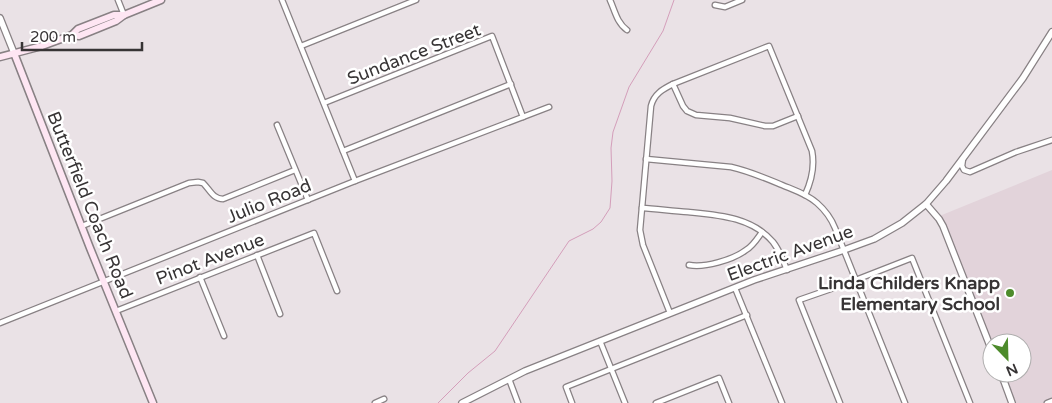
<svg xmlns="http://www.w3.org/2000/svg" width="1052" height="403" font-family="'Varela Round',sans-serif">
  <style>
    .built { fill: #e2d3da }
    .lines { fill: none; stroke-linecap: round; stroke-linejoin: round }
    .stream { stroke: #d49eba; stroke-width: 1 }
    .minor-casing { stroke: #888184; stroke-width: 7 }
    .tertiary-casing { stroke: #888184; stroke-width: 8 }
    .secondary-casing { stroke: #888184; stroke-width: 9 }
    .minor { stroke: #fff; stroke-width: 4.5 }
    .tertiary { stroke: #fff; stroke-width: 5.5 }
    .secondary { stroke: #fee6f3; stroke-width: 6 }
    .poi-dot { fill: #4d8b2b; stroke: #fff; stroke-width: 2 }
    .labels { text-anchor: middle; stroke-width: 5; stroke-linejoin: round; paint-order: stroke }
    .street-label { font-size: 18px; fill: #373435; stroke: #fff }
    .poi-label { font-size: 18px; font-weight: bold; fill: #373435; stroke: #fff; text-anchor: end }
  </style>
  <rect width="100%" height="100%" fill="#eae2e6"/>
  <polygon class="built" points="1052,170 1052,401 1047,403 1012,403 1001,373 1022,373 1022,343 992,343 992,351 937,217"/>
  <g class="lines">
    <polyline class="stream" points="438,403 468,373 495,351 569,241 593,229 601,222 610,208 612,181 611,148 613,132 629,87 663,31 674,0"/>
    <defs>
      <g id="minor">
        <polyline points="118,0 124,15"/>
        <polyline points="282,0 355,181"/>
        <path d="M610,0c5,11 7,23 17,30"/>
        <polyline points="715,5 725,7 742,0"/>
        <polyline points="301,46 416,0"/>
        <polyline points="673,84 683,106 687,111 696,115 730,118 765,126 773,126 798,116"/>
        <polyline points="324,103 492,36 523,117"/>
        <polyline points="277,125 308,200"/>
        <polyline points="343,151 511,84"/>
        <path d="M646,159l85,8c18,4 34,11 51,18 12,5 25,9 35,18 8,7 14,15 18,25l70,175"/>
        <polyline points="963,159 962,166 964,170 970,172 1016,152 1052,140"/>
        <path d="M642,208c15,1 31,3 46,4 30,3 64,5 85,30 7,9 10,18 14,28"/>
        <path d="M82,226l107,-43 9,-1 5,1c7,7 10,16 20,16l72,-29"/>
        <polyline points="257,255 280,314"/>
        <path d="M689,265c15,3 44,-5 57,-15 7,-4 11,-11 16,-18"/>
        <polyline points="200,277 224,336"/>
        <polyline points="735,288 782,403"/>
        <polyline points="116,311 314,233 337,291"/>
        <path d="M670,313l-27,-68 -3,-15 11,-124c3,-12 12,-17 22,-22l96,-38 43,105c3,16 0,29 -7,44"/>
        <polyline points="0,323 355,181 549,107"/>
        <polyline points="600,341 625,403"/>
        <polyline points="509,379 518,403"/>
        <polyline points="375,403 384,399"/>
        <polyline points="572,403 566,387 747,315"/>
        <polyline points="656,403 719,378 729,403"/>
        <polyline points="840,403 799,300 848,283 912,258 970,403"/>
        <polyline points="1047,403 1052,401"/>
      </g>
      <g id="tertiary">
        <polyline points="0,18 14,53"/>
        <polyline points="926,204 939,219 943,226 992,351"/>
        <polyline points="1001,373 1012,403"/>
        <polyline points="462,403 525,371 754,280 844,250 874,239 902,223 926,204 946,181 1023,78 1052,32"/>
      </g>
      <g id="secondary">
        <polyline points="72,35 79,36 116,21 124,15 161,0"/>
        <polyline points="14,53 90,248 153,403"/>
        <polyline points="0,57 42,46 72,35 78,29 114,15 124,15"/>
      </g>
    </defs>
    <use href="#minor" class="minor-casing"/>
    <use href="#tertiary" class="tertiary-casing"/>
    <use href="#secondary" class="secondary-casing"/>
    <use href="#minor" class="minor"/>
    <use href="#tertiary" class="tertiary"/>
    <use href="#secondary" class="secondary"/>
  </g>
  <circle class="poi-dot" cx="1010" cy="293" r="5"/>
  <g class="labels">
    <g class="street-label">
      <text transform="translate(414 54) rotate(-21)" y="6">Sundance Street</text>
      <text transform="translate(269 201) rotate(-22)" y="6">Julio Road</text>
      <text transform="translate(90 205) rotate(68)" y="6">Butterfield Coach Road</text>
      <text transform="translate(790 253) rotate(-20)" y="6">Electric Avenue</text>
      <text transform="translate(210 259) rotate(-21)" y="6">Pinot Avenue</text>
    </g>
    <g class="poi-label">
      <text x="1000" y="289">Linda Childers Knapp<tspan x="1000" dy="21">Elementary School</tspan></text>
    </g>
  </g>
  <g transform="translate(1007 358) rotate(157)"><circle r="24" fill="#ffffff" stroke="#afaeae"/>
  <path d="M0-4L9 19L0 12L-9 19Z" fill="#4d8b2b"/>
  <text y="-8" font-size="14" font-weight="bold" text-anchor="middle" fill="#373435">N</text>
  </g>
  <path d="M22 42v8h120v-8" fill="none" stroke="#373435" stroke-width="2.5"/>
  <text x="30" y="42" font-size="15" fill="#373435" stroke="#ffffff" stroke-width="4" paint-order="stroke">200 m</text>
</svg>
